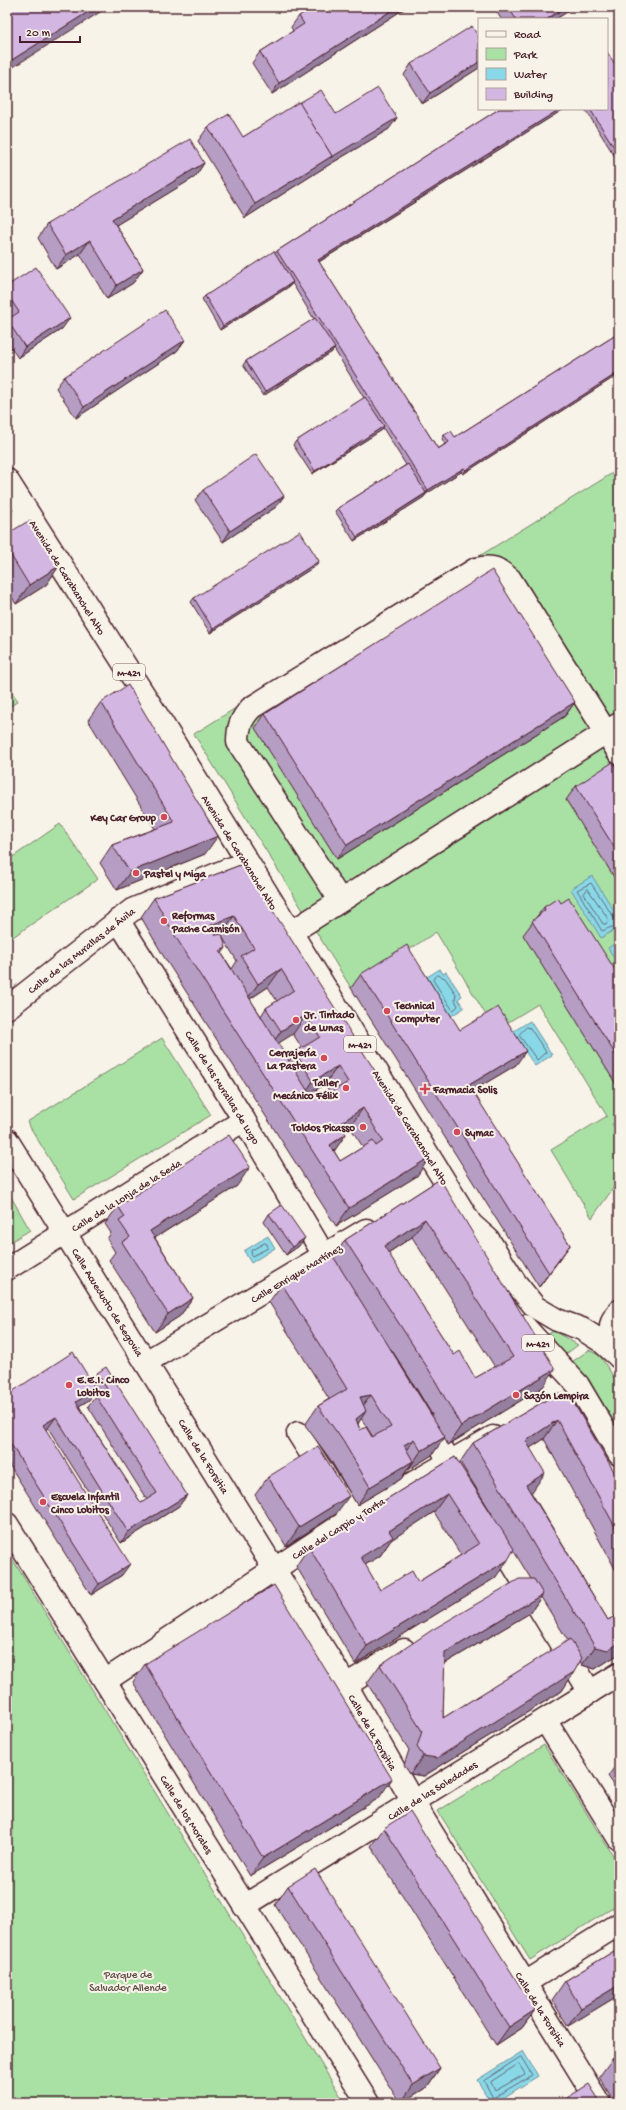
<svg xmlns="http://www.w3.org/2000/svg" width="626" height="2110" font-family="'Gochi Hand',sans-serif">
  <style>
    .green { fill: #a9e1a5; stroke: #7a8068 }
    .water { fill: #89d8e8; stroke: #708e9c }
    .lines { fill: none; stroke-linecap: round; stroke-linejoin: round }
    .shore { stroke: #636977; stroke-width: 1 }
    .street-casing { stroke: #4a1f2b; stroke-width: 25 }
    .primary-casing { stroke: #4a1f2b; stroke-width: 25 }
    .street { stroke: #f7f3e8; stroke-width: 22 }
    .primary { stroke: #f7f3e8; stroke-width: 22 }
    .wall { fill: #b69dc3; stroke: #4a1f2b; fill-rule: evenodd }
    .shaded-wall { fill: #947f9f; stroke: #4a1f2b }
    .building { fill: #d4b6e3; stroke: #4a1f2b; fill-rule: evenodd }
    .poi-dot { fill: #d1495b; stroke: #f7f3e8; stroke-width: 1.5 }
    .labels { text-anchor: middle; stroke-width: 4; stroke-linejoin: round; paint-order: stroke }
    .shield { fill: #f7f3e8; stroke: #7e5f64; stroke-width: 1 }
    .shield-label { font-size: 10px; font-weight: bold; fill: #4a1f2b }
    .street-label { font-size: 11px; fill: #4a1f2b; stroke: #f7f3e8 }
    .poi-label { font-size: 11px; font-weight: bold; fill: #4a1f2b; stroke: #f7f3e8; text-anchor: start }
    .park-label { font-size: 11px; fill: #62504a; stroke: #f7f3e8 }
  </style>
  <rect width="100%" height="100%" fill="#f7f3e8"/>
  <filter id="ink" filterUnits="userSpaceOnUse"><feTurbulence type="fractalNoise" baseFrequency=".025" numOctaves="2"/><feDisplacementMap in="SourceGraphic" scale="8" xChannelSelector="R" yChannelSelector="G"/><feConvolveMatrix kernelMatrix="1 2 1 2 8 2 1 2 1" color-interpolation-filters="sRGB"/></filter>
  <g filter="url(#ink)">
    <g class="green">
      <polygon points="619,469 619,1120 612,1124 619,1135 619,1180 592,1218 551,1150 607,1116 538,1004 495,1030 436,932 351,988 194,734"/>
      <polygon points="7,685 18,701 7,709"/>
      <polygon points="60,824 98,879 7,941 7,861"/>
      <polygon points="162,1038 211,1115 74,1199 27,1122"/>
      <polygon points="7,1190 30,1230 7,1244"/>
      <polygon points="554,1331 578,1345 566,1354 555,1345 548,1334"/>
      <polygon points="589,1350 600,1356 619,1385 619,1437 569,1364"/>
      <polygon points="7,1550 345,2103 7,2103"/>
      <polygon points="544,1745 619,1865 619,1904 530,1960 438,1811"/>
    </g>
    <g class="water">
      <polygon points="592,876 619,918 619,927 601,938 571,889"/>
      <polygon points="619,941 619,963 618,964 608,948"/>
      <polygon points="440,969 443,974 446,972 462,996 458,999 464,1008 451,1016 427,977"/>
      <polygon points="530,1021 552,1055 535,1066 512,1032"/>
      <polygon points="268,1236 275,1248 251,1263 244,1251"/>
      <polygon points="523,2051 538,2076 495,2103 491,2103 477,2080"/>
    </g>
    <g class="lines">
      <g class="shore">
        <polygon points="588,889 609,920 606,924 603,924 584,894"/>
        <polyline points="619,920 614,918 591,883 577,890 602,931 619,924"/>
        <polygon points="438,975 445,978 456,994 455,1000 458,1006 454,1010 452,1009 433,980"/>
        <polygon points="527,1027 530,1028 546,1052 537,1060 519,1035"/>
        <polygon points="265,1243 267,1244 268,1248 252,1256 251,1251"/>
        <polygon points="521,2057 532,2075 493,2098 484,2081"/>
        <polygon points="519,2064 525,2074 495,2091 491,2082"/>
      </g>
      <defs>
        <g id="street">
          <polyline points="7,528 28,514"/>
          <path d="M340,900l-102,-158c0,-15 3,-23 13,-34l225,-139c17,-4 21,-1 34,10l109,174"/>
          <polyline points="118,920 244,1120 340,1282"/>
          <polyline points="290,933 619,724"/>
          <polyline points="7,1008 132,910 229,869 248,864"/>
          <polyline points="7,1140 260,1546 346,1685 413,1802 599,2103"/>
          <polyline points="7,1269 244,1120"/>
          <path d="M619,1357c-6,-18 -15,-31 0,-46"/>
          <polyline points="146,1362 366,1230"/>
          <polyline points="424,1419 464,1485"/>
          <polyline points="298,1433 352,1518"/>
          <polyline points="7,1524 368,2103"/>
          <polyline points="494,1533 590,1692"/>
          <polyline points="105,1681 352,1518 493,1437"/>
          <polyline points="346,1685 404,1650"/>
          <polyline points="545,1720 619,1839"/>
          <polyline points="244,1906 619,1674"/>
          <polyline points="525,1983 619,1924"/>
        </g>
        <g id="primary">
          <polyline points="7,480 160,720 471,1224 488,1239 515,1282 535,1307 557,1320 582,1329 601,1341 619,1357"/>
          <polyline points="524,1326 578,1385 619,1454"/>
        </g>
      </defs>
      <use href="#street" class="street-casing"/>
      <use href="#primary" class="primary-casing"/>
      <use href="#street" class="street"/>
      <use href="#primary" class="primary"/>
    </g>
    <g class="wall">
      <polygon points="332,7 407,7 272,94 252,63 260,52 293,31 291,27 299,16 325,12"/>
      <polygon points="494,7 571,7 567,12 556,19 501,19"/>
      <polygon points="479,38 479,68 422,104 404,75 411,64"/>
      <polygon points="619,70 619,163 585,109 607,109"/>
      <polygon points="299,103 389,129 322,169 245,218 198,141 208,127 243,137"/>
      <polygon points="499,109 564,109 319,262 438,449 445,444 442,439 444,435 455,437 619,333 619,374 463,474 461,472 426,494 424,497 354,541 335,511 338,508 406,465 383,428 382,430 312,474 293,445 296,441 364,398 334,349 332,352 263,396 243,365 246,361 314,319 292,283 290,286 220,330 202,299 205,296 275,254 277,251"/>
      <polygon points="204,163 195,177 116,225 143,269 133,283 107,299 80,254 56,269 38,238 47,224"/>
      <polygon points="7,286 62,329 18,358 7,342 7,321 9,319 7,316"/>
      <polygon points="185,340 177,351 76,418 56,388 64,377"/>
      <polygon points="203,490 284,496 276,507 223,542 195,500"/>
      <polygon points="7,534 59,566 46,585 16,604 7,589"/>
      <polygon points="317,565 210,633 191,602 194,598"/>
      <polygon points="101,702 205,854 117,890 100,863 112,845 155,829 88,720"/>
      <polygon points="575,702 565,716 337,859 255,728 265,714"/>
      <polygon points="619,771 619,885 566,800 576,786"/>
      <path d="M243,864l174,312 -81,50 -172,-269 -23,-40 13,-19zM223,938l14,23 -5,8 -10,-15zM268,987l9,14 -11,7 -5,8 -11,-17zM293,1034l9,14 -7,4 -6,9 -11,-18zM325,1084l5,9 -8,5 -6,-8zM350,1127l13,20 -23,14 -6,-10 12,-17 -3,-3z"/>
      <polygon points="544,907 619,976 619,1089 523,935"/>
      <polygon points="361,974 460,1030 516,1065 472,1091 570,1245 539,1287 351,988"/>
      <path d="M440,1179l103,208 -95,58 -4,-7 -12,17 -24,15v-1l-7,10 -44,26 -27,-46 -25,-34 13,-19 11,-7 -60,-97 13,-18 52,-27 11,-17zM412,1237l83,130 -20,11 -21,-23 -66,-102zM391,1349l25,39 16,27zM361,1418l12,19h-1l-12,-7 -2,-6z"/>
      <polygon points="237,1186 155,1238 193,1298 180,1316 155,1332 109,1260 115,1252 107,1239 111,1233 105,1224 118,1206"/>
      <polygon points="269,1214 299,1246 286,1255 264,1222"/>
      <path d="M97,1373l90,122 -8,11 -58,37 -73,-115 -3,2 77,145 -31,20 -84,-134v-66l85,-14zM94,1391l3,4 -9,11 59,94 -6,3 -62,-97 10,-6z"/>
      <path d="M558,1393l61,87v96l-75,-137 -14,9 2,44h-1l77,128 11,-6v40l-24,15 -13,-4 -2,-4 -18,30 -138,85 -14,-2 -6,-9 5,-15 -42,-67 13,-18 151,-86 -18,-29 -18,28 -140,86 -59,-98 13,-19 146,-90 37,57 -32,-52 13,-19zM434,1512l27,43 -43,27 -38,8 -15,-25 15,-9 11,-16zM541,1597l27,44 -125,77 1,-54 86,-51z"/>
      <polygon points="268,1477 336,1514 286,1546 255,1495"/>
      <polygon points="145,1664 379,1798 250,1876 133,1682"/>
      <polygon points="619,1761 619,1793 608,1776"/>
      <polygon points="384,1828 535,2010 522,2028 496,2045 371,1846"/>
      <polygon points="288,1886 440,2068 427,2087 401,2103 400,2103 275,1905"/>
      <polygon points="619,1948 619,1995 568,2026 552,2000 565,1981"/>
      <polygon points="619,2055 619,2103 615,2103 599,2077 612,2059"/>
    </g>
    <g class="shaded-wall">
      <polygon points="96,7 108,7 7,71 7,63"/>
      <polygon points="397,7 407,7 272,94 279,83"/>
      <polygon points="565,7 571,7 567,12 556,19 547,19"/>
      <polygon points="479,62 479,68 422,104 430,93"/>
      <polygon points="560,109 564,109 315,264 318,260"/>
      <polygon points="397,118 389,129 322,169 245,218 255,204 332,156"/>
      <polygon points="204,163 195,177 103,233 112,219"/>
      <polygon points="90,240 80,254 56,269 66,255"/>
      <polygon points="143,269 133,283 107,299 117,285"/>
      <polygon points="293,282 290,286 220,330 223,326"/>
      <polygon points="70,318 62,329 18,358 25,347"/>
      <polygon points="185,340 177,351 76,418 84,407"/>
      <polygon points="335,348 332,352 263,396 265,392"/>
      <polygon points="619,372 619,374 463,474 466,470"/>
      <polygon points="384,426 382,430 312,474 315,471"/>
      <polygon points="464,468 461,472 426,494 424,497 354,541 357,537 425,494 428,490"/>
      <polygon points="284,496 276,507 223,542 230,531"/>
      <polygon points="319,561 317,565 210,633 213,629"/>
      <polygon points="59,566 46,585 16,604 29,585"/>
      <polygon points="575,702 565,716 337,859 347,845"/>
      <polygon points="218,836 205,854 117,890 130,872"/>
      <polygon points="234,916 221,934 198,944 211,925"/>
      <polygon points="226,948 213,966 220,951"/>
      <polygon points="281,969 268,987 245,1002 258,984"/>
      <polygon points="306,1015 293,1034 268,1050 281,1031"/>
      <polygon points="526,1051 516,1065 459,1099 469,1085"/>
      <polygon points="338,1066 325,1084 301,1100 313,1081"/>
      <polygon points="363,1108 350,1127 326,1142 339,1124"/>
      <polygon points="346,1134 333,1153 330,1145"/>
      <polygon points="430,1157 417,1176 336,1226 349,1208"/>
      <polygon points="250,1167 237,1186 137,1249 150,1231"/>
      <polygon points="425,1219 412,1237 371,1264 384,1246"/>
      <polygon points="305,1238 299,1246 286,1255 292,1247"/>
      <polygon points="570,1245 560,1259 539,1287 549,1273"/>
      <polygon points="193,1298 180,1316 155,1332 168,1314"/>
      <polygon points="555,1369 543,1387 448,1445 461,1426"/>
      <polygon points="96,1389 89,1400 69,1412 76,1402"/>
      <polygon points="371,1395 358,1413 360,1397"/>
      <polygon points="366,1411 354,1430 356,1419"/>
      <polygon points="56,1417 48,1428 35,1436 43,1425"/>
      <polygon points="557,1420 544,1439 513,1459 526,1441"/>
      <polygon points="445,1437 432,1455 408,1470 421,1451"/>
      <polygon points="414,1439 401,1458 404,1445"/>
      <polygon points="413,1461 401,1479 357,1505 370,1487"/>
      <polygon points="545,1473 532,1492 513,1503 526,1485"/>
      <polygon points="447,1494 434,1512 391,1540 380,1556 348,1575 361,1557 389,1531"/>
      <polygon points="187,1495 179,1506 121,1543 128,1532"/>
      <polygon points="349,1496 336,1514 286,1546 299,1527"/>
      <polygon points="508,1560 495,1578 355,1664 367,1646"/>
      <polygon points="130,1564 122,1575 91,1595 99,1584"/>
      <polygon points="543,1594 530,1613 432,1671 445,1653"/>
      <polygon points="619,1643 619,1654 595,1669 582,1665 595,1647"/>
      <polygon points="574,1672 562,1691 424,1776 410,1774 423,1756"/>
      <polygon points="392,1779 379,1798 250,1876 263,1858"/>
      <polygon points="619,1985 619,1995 568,2026 581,2008"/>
      <polygon points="535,2010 522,2028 496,2045 509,2027"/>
      <polygon points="440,2068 427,2087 401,2103 413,2085"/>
    </g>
    <g class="building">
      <polygon points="7,7 96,7 7,63"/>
      <polygon points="313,7 322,7 325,12 332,7 397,7 279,83 260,52 304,24 299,16"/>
      <polygon points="508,7 565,7 547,19 516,19"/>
      <polygon points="472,26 479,38 479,62 430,93 411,64"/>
      <polygon points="607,52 619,70 619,155 590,109 607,109"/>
      <polygon points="378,88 397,118 330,158 332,156 299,103 321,90 336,114"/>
      <polygon points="299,102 332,156 255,204 208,127 229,114 243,137"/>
      <polygon points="499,109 560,109 318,260 438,449 449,442 444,435 451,431 455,437 619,333 619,372 466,470 464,468 428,490 277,251"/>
      <polygon points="190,139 204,163 112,219 143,269 117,285 90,240 66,255 47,224"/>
      <polygon points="274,251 293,282 223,326 205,296"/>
      <polygon points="36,267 70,318 25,347 7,320 19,312 7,294 7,286"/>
      <polygon points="165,310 185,340 84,407 64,377"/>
      <polygon points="315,318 335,348 265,392 246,361"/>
      <polygon points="365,397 384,426 315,471 296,441"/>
      <polygon points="256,454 284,496 230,531 203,490"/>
      <polygon points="408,464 426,493 357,537 338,508"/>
      <polygon points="7,486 9,490 7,492"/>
      <polygon points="30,520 59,566 29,585 7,549 7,534"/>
      <polygon points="300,531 319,561 213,629 194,598"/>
      <polygon points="492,570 575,702 347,845 265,714"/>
      <polygon points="128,685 218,836 130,872 112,845 174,822 101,702"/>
      <polygon points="613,762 619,771 619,855 576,786"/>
      <path d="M243,864l187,293 -81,51 -172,-269 -23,-41zM234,916l20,32 -13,8 17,28 23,-15 13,21 -28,18 15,23 25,-16 14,22 -25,15 18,29 25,-15 10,16 -26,16 -7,-9 -6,4 -89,-142 6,-3 -4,-14 -6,1 -5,-10zM363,1108l20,33 -7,5 -3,-5 -33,20 -10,-16 16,-11 -7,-10z"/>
      <polygon points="558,898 561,903 569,898 619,976 619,1060 532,921 545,910 544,907"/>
      <polygon points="407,945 460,1030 498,1007 526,1051 469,1085 570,1245 549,1273 361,974"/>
      <polygon points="229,1135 250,1167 150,1231 193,1298 168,1314 122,1242 130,1237 119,1221 125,1217 118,1206"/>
      <path d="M440,1179l115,190 -94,57 -32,-56 -84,-130zM425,1219l88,138 -38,21 -15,-27 -6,4 -70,-109z"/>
      <polygon points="282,1205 305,1238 292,1247 269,1214"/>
      <path d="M331,1253l114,184 -24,14 -7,-12 -10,6 9,16 -43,26 -27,-46 -25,-35 29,-17 -65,-105zM371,1395l20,32 -19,10 -6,-10 -6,3 -4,-11 10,-8 -6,-14z"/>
      <polygon points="73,1352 96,1389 76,1402 141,1503 157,1493 96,1396 107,1389 97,1373 106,1367 187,1495 128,1532 56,1417 43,1425 130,1564 99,1584 7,1438 7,1395"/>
      <polygon points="558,1393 569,1395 619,1480 619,1534 557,1420 526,1441 545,1473 526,1485 608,1620 619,1614 619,1643 608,1650 595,1647 473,1443"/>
      <polygon points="318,1446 349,1496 299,1527 268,1477"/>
      <path d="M455,1457l59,92 -6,11 -141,86 -58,-99zM447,1494l32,50 -61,38 -6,-11 -32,19 -19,-33 32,-20 -4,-6z"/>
      <polygon points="519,1579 534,1579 543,1594 445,1653 443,1718 570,1639 582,1658 574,1672 437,1758 423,1756 417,1747 422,1731 380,1665 432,1630"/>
      <polygon points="274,1585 392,1779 263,1858 145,1664"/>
      <polygon points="410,1811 535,2010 509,2027 384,1828"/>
      <polygon points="315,1869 440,2068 413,2085 288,1886"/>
      <polygon points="619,1948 619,1985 581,2008 565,1981"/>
      <polygon points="619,2055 619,2070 612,2059"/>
      <polygon points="589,2084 601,2103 559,2103"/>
    </g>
  </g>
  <g class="poi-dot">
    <circle cx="164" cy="817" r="4"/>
    <circle cx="136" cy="873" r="4"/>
    <circle cx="164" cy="921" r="4"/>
    <circle cx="387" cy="1011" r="4"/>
    <circle cx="296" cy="1020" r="4"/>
    <circle cx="324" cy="1058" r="4"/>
    <circle cx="346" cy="1088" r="4"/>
    <path d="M423 1083h4v4h4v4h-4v4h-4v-4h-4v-4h4z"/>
    <circle cx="363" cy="1127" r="4"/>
    <circle cx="457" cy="1132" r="4"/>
    <circle cx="69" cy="1385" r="4"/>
    <circle cx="516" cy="1395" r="4"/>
    <circle cx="43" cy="1502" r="4"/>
  </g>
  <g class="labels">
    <g class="shield">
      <rect x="113" y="664" width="32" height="16" rx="3"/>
      <rect x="344" y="1036" width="32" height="16" rx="3"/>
      <rect x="522" y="1335" width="32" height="16" rx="3"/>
    </g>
    <g class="shield-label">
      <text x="129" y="676">M-421</text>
      <text x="360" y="1048">M-421</text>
      <text x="538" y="1347">M-421</text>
    </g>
    <g class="street-label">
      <text transform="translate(68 577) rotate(58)" y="4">Avenida de Carabanchel Alto</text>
      <text transform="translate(240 852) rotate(58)" y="4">Avenida de Carabanchel Alto</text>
      <text transform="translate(81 950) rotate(-38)" y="4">Calle de las Murallas de Ávila</text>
      <text transform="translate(223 1087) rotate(58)" y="4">Calle de las Murallas de Lugo</text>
      <text transform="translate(411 1127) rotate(58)" y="4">Avenida de Carabanchel Alto</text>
      <text transform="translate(126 1195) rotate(-32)" y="4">Calle de la Lonja de la Seda</text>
      <text transform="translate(296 1273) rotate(-31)" y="4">Calle Enrique Martínez</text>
      <text transform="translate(108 1302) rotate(58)" y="4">Calle Acueducto de Segovia</text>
      <text transform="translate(204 1456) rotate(58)" y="4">Calle de la Forsitia</text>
      <text transform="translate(338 1528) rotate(-32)" y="4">Calle del Carpio y Torta</text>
      <text transform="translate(373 1732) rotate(60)" y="4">Calle de la Forsitia</text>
      <text transform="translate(432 1790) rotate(-32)" y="4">Calle de las Soledades</text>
      <text transform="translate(187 1814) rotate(58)" y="4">Calle de los Morales</text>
      <text transform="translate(541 2009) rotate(58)" y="4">Calle de la Forsitia</text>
    </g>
    <g class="poi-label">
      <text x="156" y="821" text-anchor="end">Key Car Group</text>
      <text x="144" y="877">Pastel y Miga</text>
      <text x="172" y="919">Reformas<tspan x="172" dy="13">Pache Camisón</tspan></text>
      <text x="395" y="1009">Technical<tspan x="395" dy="13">Computer</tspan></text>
      <text x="304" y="1018">Jr. Tintado<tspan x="304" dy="13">de Lunas</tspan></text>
      <text x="316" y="1056" text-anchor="end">Cerrajería<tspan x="316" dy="13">La Pastera</tspan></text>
      <text x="338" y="1086" text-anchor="end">Taller<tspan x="338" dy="13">Mecánico Félix</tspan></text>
      <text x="433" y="1093">Farmacia Solis</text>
      <text x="355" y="1131" text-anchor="end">Toldos Picasso</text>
      <text x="465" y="1136">Symac</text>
      <text x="77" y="1383">E.E.I. Cinco<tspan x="77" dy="13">Lobitos</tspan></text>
      <text x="524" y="1399">Sazón Lempira</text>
      <text x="51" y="1500">Escuela Infantil<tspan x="51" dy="13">Cinco Lobitos</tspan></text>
    </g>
    <g class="park-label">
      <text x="128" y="1978">Parque de<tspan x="128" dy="13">Salvador Allende</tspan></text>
    </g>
  </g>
  <rect width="626" height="2110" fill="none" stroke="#f7f3e8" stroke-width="24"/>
  <rect x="12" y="12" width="602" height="2086" fill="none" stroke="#4a1f2b" stroke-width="1.5" filter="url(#ink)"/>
  <rect x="478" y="18" width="130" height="92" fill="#f7f3e8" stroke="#b29e9c"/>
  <rect x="486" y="31" width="20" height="6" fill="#f7f3e8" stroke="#b29e9c"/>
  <text x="514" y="38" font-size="12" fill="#4a1f2b">Road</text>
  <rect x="486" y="48" width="20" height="12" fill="#a9e1a5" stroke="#b29e9c"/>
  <text x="514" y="58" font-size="12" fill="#4a1f2b">Park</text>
  <rect x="486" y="68" width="20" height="12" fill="#89d8e8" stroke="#b29e9c"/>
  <text x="514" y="78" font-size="12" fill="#4a1f2b">Water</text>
  <rect x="486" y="88" width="20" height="12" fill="#d4b6e3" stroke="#b29e9c"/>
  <text x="514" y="98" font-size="12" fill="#4a1f2b">Building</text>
  <path d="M20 36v6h60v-6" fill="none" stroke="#4a1f2b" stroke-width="2"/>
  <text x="26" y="36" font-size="12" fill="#4a1f2b" stroke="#f7f3e8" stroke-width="3" paint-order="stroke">20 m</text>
</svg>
